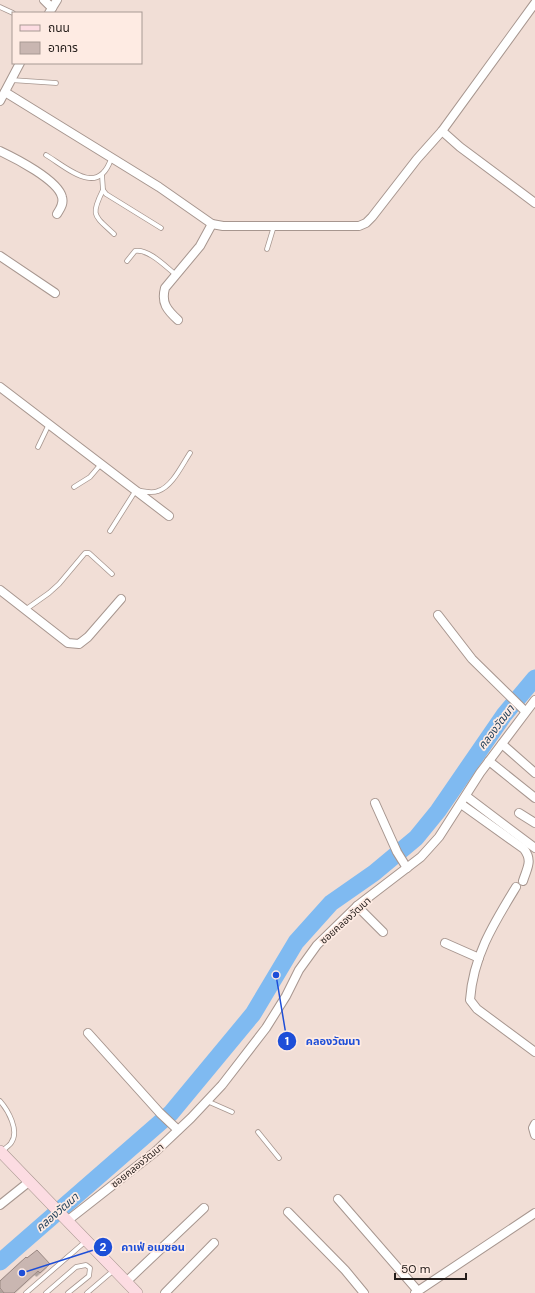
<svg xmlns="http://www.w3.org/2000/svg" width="535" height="1293" font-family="'DM Sans','Noto Sans Thai',sans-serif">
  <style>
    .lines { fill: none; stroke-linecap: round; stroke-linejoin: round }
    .river { stroke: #7fbaf1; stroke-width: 17 }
    .building { fill: #c9b6b1; stroke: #998782; filter: url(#shadow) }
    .service-casing { stroke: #a7968f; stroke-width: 5.5 }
    .minor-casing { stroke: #a7968f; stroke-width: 10 }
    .secondary-casing { stroke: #a7968f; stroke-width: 12 }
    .service { stroke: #fff; stroke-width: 4 }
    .minor { stroke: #fff; stroke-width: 8 }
    .secondary { stroke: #fcdce2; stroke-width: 11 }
    .labels { text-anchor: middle; stroke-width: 3.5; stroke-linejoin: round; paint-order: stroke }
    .street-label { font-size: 10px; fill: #241d1a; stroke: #feebe3 }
    .water-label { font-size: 11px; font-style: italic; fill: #193955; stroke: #feebe3 }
    .leader { fill: none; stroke: #1d4ed8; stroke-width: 1.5 }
    .callout-dot { fill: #1d4ed8; stroke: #feebe3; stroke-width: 1.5 }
    .mark-label { font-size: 12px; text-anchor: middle; font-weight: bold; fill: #fff }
    .callout-label { font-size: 11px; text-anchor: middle; font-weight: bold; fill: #1d4ed8; stroke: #feebe3; stroke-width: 3.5; stroke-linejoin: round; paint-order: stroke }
  </style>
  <defs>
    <filter id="shadow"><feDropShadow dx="-3.5" dy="3.5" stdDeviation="0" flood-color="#0004"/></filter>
  </defs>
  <rect width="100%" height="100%" fill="#f1ded6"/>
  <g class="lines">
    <polyline class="river" points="0,1262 171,1113 253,1014 296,942 331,903 374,873 416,838 438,811 504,715 535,678"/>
  </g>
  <polygon class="building" points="37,1250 50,1264 40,1273 38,1271 14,1293 4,1293 0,1288 0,1281 26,1257 27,1258"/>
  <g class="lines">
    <defs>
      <g id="service">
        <polyline points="0,7 13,13"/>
        <polyline points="11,80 56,83"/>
        <path d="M46,155c23,14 52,42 65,4"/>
        <polyline points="102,175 103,190 106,194 161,228"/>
        <path d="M103,190c-13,26 -9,25 11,44"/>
        <polyline points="267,249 274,226"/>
        <path d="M127,261l8,-10c14,-2 30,15 40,23"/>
        <polyline points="38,447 49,424"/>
        <polyline points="74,487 90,477 101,464"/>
        <path d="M110,531l26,-41c7,1 15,4 22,1 14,-4 24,-26 32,-38"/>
        <polyline points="25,610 49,593 59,584 85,553 89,553 112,574"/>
        <path d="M0,1101c8,9 20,30 11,42 -2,3 -7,6 -10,9"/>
        <polyline points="207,1101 232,1112"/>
        <polyline points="258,1132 279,1158"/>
        <polyline points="26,1293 86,1241"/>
        <polyline points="46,1293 76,1267 86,1265 90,1268 89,1276 68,1293"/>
        <polyline points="87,1293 114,1270"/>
      </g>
      <g id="minor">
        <polyline points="44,0 52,8"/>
        <polyline points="49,13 57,0"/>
        <polyline points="5,92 159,187 212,224 223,226 359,226 366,223 372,217 417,159 442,131 535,3"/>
        <polyline points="0,101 20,63"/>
        <polyline points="442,131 460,147 535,203"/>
        <path d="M0,151c15,7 58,29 62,46 2,7 -2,12 -5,17"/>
        <polyline points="0,256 55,293"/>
        <path d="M178,320c-11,-10 -17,-17 -13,-32l35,-42 12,-22"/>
        <polyline points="0,387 169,516"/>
        <polyline points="0,590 68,643 79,644 88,637 121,599"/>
        <polyline points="438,615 472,659 525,711"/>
        <polyline points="502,744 535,773"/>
        <polyline points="489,761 535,798"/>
        <polyline points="466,796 535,848"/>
        <polyline points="375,803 397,852 407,868"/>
        <path d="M461,804l63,45c9,12 3,19 -1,32"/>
        <polyline points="519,813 535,823"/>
        <path d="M516,887c-22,36 -43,69 -46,113l7,9 58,43"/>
        <polyline points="357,906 383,932"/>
        <polyline points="445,943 479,958"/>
        <polyline points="88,1033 160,1113 178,1130"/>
        <polyline points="535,1124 533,1128 535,1135"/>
        <polyline points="338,1199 418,1291"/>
        <polyline points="0,1205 30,1181"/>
        <polyline points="288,1212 345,1270 364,1293"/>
        <polyline points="67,1221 155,1152 191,1118 222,1085 266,1028 286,996 299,970 317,945 357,906 421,857 439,837 480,773 535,700"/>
        <polyline points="126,1282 204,1208"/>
        <polyline points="165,1293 214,1243"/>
        <polyline points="415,1293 535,1213"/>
      </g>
      <polyline id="secondary" points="0,1151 137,1293"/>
    </defs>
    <use href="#service" class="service-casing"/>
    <use href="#minor" class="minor-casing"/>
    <use href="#secondary" class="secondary-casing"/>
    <use href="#service" class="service"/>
    <use href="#minor" class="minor"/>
    <use href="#secondary" class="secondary"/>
  </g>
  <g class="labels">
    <g class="street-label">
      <text transform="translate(345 920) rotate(-42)" y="4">ซอยคลองวัฒนา</text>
      <text transform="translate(137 1165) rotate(-39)" y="4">ซอยคลองวัฒนา</text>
    </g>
    <g class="water-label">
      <text transform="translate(496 727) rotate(-53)" y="4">คลองวัฒนา</text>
      <text transform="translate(57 1212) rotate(-41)" y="4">คลองวัฒนา</text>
    </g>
  </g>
  <path class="leader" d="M276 975L287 1041M22 1273L103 1247"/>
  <g class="callout-dot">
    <circle cx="276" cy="975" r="4"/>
    <circle cx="22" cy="1273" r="4"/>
    <circle cx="287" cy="1041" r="10"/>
    <circle cx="103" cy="1247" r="10"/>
  </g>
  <g class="mark-label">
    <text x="287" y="1045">1</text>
    <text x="103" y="1251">2</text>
  </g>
  <g class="callout-label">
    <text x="333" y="1045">คลองวัฒนา</text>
    <text x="153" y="1251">คาเฟ่ อเมซอน</text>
  </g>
  <rect x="12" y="12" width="130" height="52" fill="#feebe3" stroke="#a79993"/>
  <rect x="20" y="25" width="20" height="6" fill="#fcdce2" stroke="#a79993"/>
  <text x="48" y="32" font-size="12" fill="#241d1a">ถนน</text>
  <rect x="20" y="42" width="20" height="12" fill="#c9b6b1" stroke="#a79993"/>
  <text x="48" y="52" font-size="12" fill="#241d1a">อาคาร</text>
  <path d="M395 1273v6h71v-6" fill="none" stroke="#241d1a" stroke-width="2"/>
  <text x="401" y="1273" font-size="12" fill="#241d1a" stroke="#feebe3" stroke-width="3" paint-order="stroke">50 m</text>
</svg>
